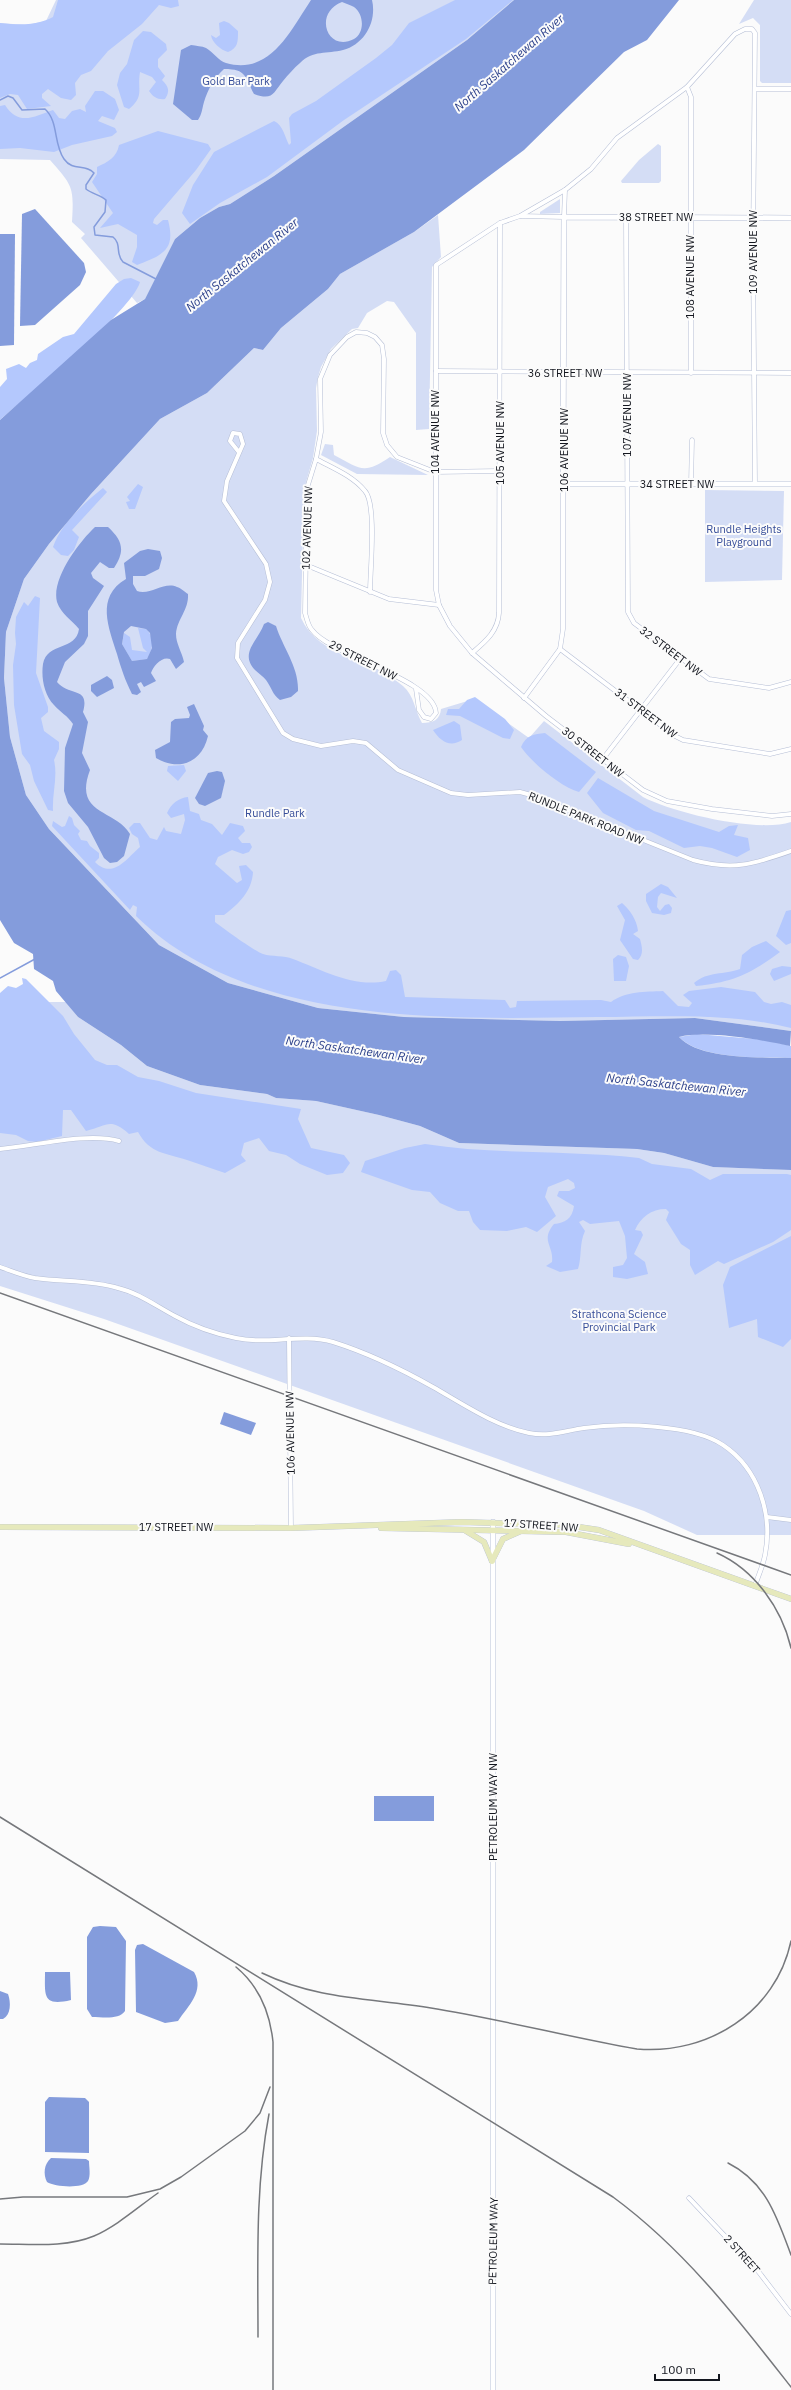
<svg xmlns="http://www.w3.org/2000/svg" width="791" height="2390" font-family="'IBM Plex Sans',sans-serif">
  <style>
    .green { fill: #d4ddf5 }
    .forest { fill: #b4c8fd }
    .water { fill: #849cdc; fill-rule: evenodd }
    .lines { fill: none; stroke-linecap: round; stroke-linejoin: round }
    .stream { stroke: #849cdc; stroke-width: 1.5 }
    .minor-casing { stroke: #b5bed5; stroke-width: 5 }
    .tertiary-casing { stroke: #b5bed5; stroke-width: 6 }
    .secondary-casing { stroke: #b5bed5; stroke-width: 6 }
    .minor { stroke: #fff; stroke-width: 4 }
    .tertiary { stroke: #fff; stroke-width: 5 }
    .secondary { stroke: #e6e9bc; stroke-width: 5.5 }
    .rail { stroke: #76787c; stroke-width: 1.5 }
    .labels { text-anchor: middle; stroke-width: 4; stroke-linejoin: round; paint-order: stroke }
    .park-label { font-size: 11px; fill: #364d99; stroke: #fbfbfb }
    .street-label { font-size: 11px; fill: #14171f; stroke: #fbfbfb }
    .water-label { font-size: 12px; font-style: italic; fill: #293e89; stroke: #fbfbfb }
  </style>
  <rect width="100%" height="100%" fill="#fbfbfb"/>
  <g class="green">
    <path d="M56,0h458l-47,40 -193,136 -44,28 -11,3 -19,11 -25,21 -30,60 -8,4 -56,-65 4,-4 -13,-12c2,-35 1,-36 -22,-62l-50,-1v-136l26,2 20,-4z"/>
    <polygon points="754,0 791,0 791,83 762,83 760,81 760,25 753,18 739,24"/>
    <polygon points="658,144 661,146 661,181 659,183 622,183 621,181 639,160"/>
    <polygon points="560,199 560,213 540,214 540,212"/>
    <path d="M438,215l3,42 -9,10 -3,162 -13,1v-97l-22,-31 -7,-1 -20,12 -9,15 -6,1 -21,20 -10,18 -3,10 -2,11 1,43 -4,27 -9,31 -3,129c18,40 71,41 102,68 11,9 12,25 19,37 11,0 18,-3 19,-14l33,-10 55,39 15,-17 99,76c31,16 114,36 148,25v209l-96,-13 -135,3 -156,-4 -86,-9 -90,-25 -69,-38 -110,-116 -23,-34 -16,-58 -6,-59 2,-46 18,-53 25,-35 42,-50 69,-75 47,-26 47,-45 9,2 18,-22 47,-39 12,-15 74,-42z"/>
    <path d="M325,444l8,1 1,10c26,14 30,20 56,2l38,18 -71,-1 -36,-19z"/>
    <polygon points="705,490 784,491 782,580 705,582"/>
    <polygon points="0,1002 66,1002 78,1017 121,1045 147,1066 200,1085 267,1094 276,1098 316,1101 379,1115 420,1126 459,1143 637,1149 664,1153 713,1167 791,1170 791,1535 697,1535 644,1511 104,1319 0,1286"/>
  </g>
  <g class="forest">
    <path d="M58,0h120l1,6 -8,2 -12,-3 -17,19 -34,27 -17,20 -10,4 -6,8 1,12 -5,5 -10,-2 -13,-9 -6,5v4l9,8 -24,3 -9,-14 -8,-1 -10,4v-75c19,2 36,3 53,-6z"/>
    <path d="M455,0h58l-47,39 -122,81 -77,57 -47,26 -30,21 -8,-11 11,-28 21,-33 60,-31c9,4 11,16 15,24l2,-2 -2,-25 3,-4 24,-13 60,-43 16,-13 17,-22z"/>
    <path d="M224,21l5,2 9,8c0,11 0,17 -10,21 -7,-2 -16,-9 -17,-17l5,3 4,-3 -1,-12z"/>
    <path d="M143,31l8,1 15,12 1,6 -9,9v8l7,9 -3,4c7,7 8,11 3,19 -7,1 -12,-2 -16,-8l7,-9 -4,-5 -12,-5c-3,18 5,24 -11,37l-5,-2 -7,-22 3,-12 7,-9 7,-24z"/>
    <path d="M95,91h8l12,8 4,11 -5,10 -12,-4 -4,5 17,7 2,4 -5,4 -40,9 -18,7 -34,-4 -20,1v-43l5,-1c14,22 30,11 48,5l6,8 6,1 7,-8 8,-2 6,3 -1,-6z"/>
    <path d="M158,131l50,13 3,5 -15,21 -42,49 -1,4 4,2 6,-5h5c8,30 -5,35 -31,45l-5,-3 5,-15v-12l-19,-11 -18,4 13,-15 -21,-31 5,-8v-7c11,-5 20,-10 22,-22z"/>
    <path d="M131,278l9,4c-8,29 -112,113 -140,138v-33l7,-8 -1,-10 13,-5 7,4 4,-5 7,-3 1,-6 25,-17 11,-3 42,-50 8,-5z"/>
    <polygon points="138,484 143,487 135,509 129,509 126,502 130,501 127,497"/>
    <path d="M103,488l4,4 -35,38 7,7 -5,13 -6,6 -7,-1 -8,-8c8,-23 31,-44 50,-59z"/>
    <path d="M35,596l5,2 -4,75 12,34v5l-7,6 3,13 15,11v7l-5,11c4,17 -2,33 -1,51l-5,-1 -14,-29 -4,-16 -8,-11 -8,-49 -1,-40 3,-21 -1,-11 1,-16 8,-15 4,4z"/>
    <path d="M138,628l8,1c9,8 7,21 1,30l-15,2 -10,-17 2,-11 6,4 2,13 15,2 -4,-4z"/>
    <polygon points="475,697 505,719 514,730 510,739 503,738 460,716 446,715 448,709 459,709 467,700"/>
    <path d="M454,721l6,4 2,15c-12,8 -22,1 -29,-10z"/>
    <path d="M545,733l51,39 -17,20c-18,-5 -47,-29 -58,-45 5,-12 13,-13 24,-14z"/>
    <polygon points="184,765 186,771 178,781 167,771 168,766"/>
    <polygon points="598,778 654,811 719,832 729,826 738,825 734,835 748,838 750,850 737,857 712,848 700,846 684,848 649,831 636,830 603,813 587,793"/>
    <path d="M188,797l2,14 9,3 2,6 11,4 10,11 8,-12 13,3 2,5 -7,7 4,5h8l2,4 -3,5 -6,2 -11,-4 -14,7 -3,7 22,19 5,-3 -3,-14 7,-1 7,7c-1,19 -14,32 -29,43h-9v7c9,7 38,28 48,32 9,3 21,1 30,5 29,11 61,29 93,22l4,-10 6,-1 5,5 4,22 100,3 5,8 6,-1 1,-6 84,-1 10,2c15,-11 34,-10 52,-11l15,15 11,1 3,-4 -9,-8 6,-4 32,-4 34,5 9,10 7,2 11,-2 9,3v23c-63,-16 -130,-11 -194,-11 -148,2 -348,10 -461,-101l1,-9 -4,-2 -3,5 -78,-84 1,-5 9,6 3,-1 4,-10 3,2 2,7 6,6 -2,3 3,6 6,1 3,5 9,7v5l-4,4c18,18 32,-4 45,-15l-2,-9 -6,-4 -3,-6 5,-5h6l10,15 7,2 7,-13 2,4 15,3 4,-14 -1,-6 -13,4 -4,-5c4,-9 11,-15 21,-16z"/>
    <polygon points="661,884 668,887 677,898 661,893 658,897 657,907 660,911 665,905 669,904 672,908 671,913 664,915 652,913 646,901 646,894"/>
    <path d="M622,903c8,7 15,17 16,28l-5,3 7,5c2,8 4,15 -2,21l-5,-1 -13,-19 5,-20 -8,-14z"/>
    <polygon points="791,910 791,943 786,945 776,936 786,911"/>
    <path d="M766,941l14,11c-30,22 -47,30 -84,34l-2,-3c14,-12 30,-8 46,-14l2,-14 10,-8z"/>
    <polygon points="618,955 626,957 629,966 626,981 614,981 613,959"/>
    <polygon points="782,966 791,967 791,974 774,981 770,974 772,969"/>
    <path d="M22,978l4,1 37,37 11,18 21,26 12,5h10l21,12 21,4 37,12 105,16 -3,10 13,29 33,7 6,8 -7,10 -16,2 -27,-11 -14,-9 -17,-4 -10,-13 -15,5 -3,12 5,6 -21,12c-13,-4 -25,-9 -38,-13 -21,-7 -37,-6 -49,-28l-9,2c-19,-17 -22,-8 -43,-3l-15,-21h-8l-1,26 -25,6 -9,-1 -12,-6 -16,-2v-140l8,-7 8,2 7,-4z"/>
    <path d="M697,1034l69,6 25,6v12c-31,-1 -90,2 -112,-21z"/>
    <path d="M425,1144c70,11 143,6 214,14l13,6 39,5 19,11 13,-6h64l4,1v55l-18,12 -49,22 -6,-3 -23,14 -5,-10v-15l-9,-6 -15,-24 3,-8 -3,-3c-15,0 -25,8 -31,21l6,1 2,4 -9,19 11,8 3,12 -21,5 -14,-2v-10l10,-2 4,-7 -2,-22 -6,-15 -29,3 -7,-4 -4,2 6,9c-6,13 -3,25 -7,38l-18,3 -14,-6 6,-4c2,-17 -12,-21 2,-38 11,-1 18,-5 20,-18l-17,-10 2,-5h10l6,-3 -1,-5 -6,-4 -20,8 -3,10 11,19 -19,16 -11,-5 -19,4 -27,-1 -7,-8 -4,-11h-11l-18,-8 -10,-11 -18,-2 -51,-18 4,-11 40,-13z"/>
    <polygon points="791,1236 791,1339 783,1347 758,1337 757,1319 729,1328 723,1285 730,1267"/>
  </g>
  <g class="water">
    <path d="M311,0h61c5,21 -7,44 -29,50 -16,4 -30,0 -43,13 -6,5 -12,12 -17,18 -10,12 -10,20 -29,13 -9,-17 -7,-25 -30,-25 -10,9 -16,20 -20,33 -2,7 -2,12 -6,18h-6l-19,-16 8,-54 10,-5c5,1 11,1 15,3 7,4 13,13 20,15 44,13 65,-33 85,-63zM342,2c4,2 9,3 12,5 10,7 11,26 0,32 -27,14 -41,-26 -12,-37z"/>
    <path d="M514,0h165l-32,40 -23,12 -100,98 -110,82 -74,42 -12,15 -47,39 -18,22 -9,-2 -47,45 -47,26 -69,75 -42,50 -25,35 -18,53 -2,46 6,59 16,58 23,34 110,116 69,38 90,25 86,9 156,4 135,-3 96,13 -1,15c-27,-6 -85,-16 -111,-9 21,23 82,20 112,21v112l-78,-3 -49,-14 -27,-4 -178,-6 -39,-17 -41,-11 -63,-14 -40,-3 -9,-4 -67,-9 -53,-19 -26,-21 -43,-28 -22,-26 -3,-10 -19,-12 -1,-15 -19,-11 -14,-23v-500l111,-100 34,-21 30,-60 25,-21 19,-11 11,-3 44,-28 193,-136z"/>
    <polygon points="35,209 84,263 86,272 80,285 35,325 20,326 22,214"/>
    <polygon points="0,234 15,234 14,345 0,346"/>
    <path d="M95,527h13c14,13 18,23 6,41h-5l-9,-6 -9,11 2,5 11,8 -16,25v25l-4,8 -19,18 -8,20c13,15 33,4 26,30l5,10 -6,31 8,17c-17,45 25,39 40,64l-6,22 -7,6 -7,1 -6,-5 -16,-31 -20,-24 -4,-12 1,-43 8,-24c-5,-8 -13,-12 -19,-19 -10,-10 -13,-28 -11,-41 4,-22 33,-13 36,-35 -7,-9 -18,-15 -22,-27 -6,-23 22,-60 38,-75z"/>
    <path d="M148,549l12,2 2,7 -3,11 -14,7h-12v8l4,7c13,5 27,-10 40,-4 4,1 8,5 11,7 1,16 -11,25 -12,40 0,10 6,18 8,28l-8,7 -6,-10c-8,-3 -17,7 -19,14l5,8 -12,6 -3,-5 -4,2 4,8 -4,3 -5,-1c-7,-14 -11,-26 -15,-40 -8,-26 -22,-57 9,-75l-2,-16 16,-12zM131,626l15,3 4,4 2,15 -5,11 -15,2 -10,-17 2,-12z"/>
    <path d="M268,622l8,4c7,22 23,41 22,65l-7,6 -11,3c-8,-6 -8,-12 -14,-20 -3,-4 -8,-7 -11,-10 -16,-17 3,-29 9,-46z"/>
    <polygon points="107,676 112,680 114,688 97,697 91,691 91,685"/>
    <path d="M194,704l10,22 -1,4 5,6c-6,26 -28,36 -52,22l-1,-8 15,-8 1,-20 4,-3 14,-1 1,-3 -3,-8z"/>
    <polygon points="217,771 222,772 225,781 221,798 205,806 199,804 195,798 208,773"/>
    <polygon points="224,1412 256,1423 251,1435 220,1424"/>
    <rect x="374" y="1796" width="60" height="25"/>
    <path d="M100,1926l16,1 10,14 -1,70c-6,9 -22,6 -33,6l-5,-8v-72l6,-10z"/>
    <path d="M143,1944l51,28c11,19 -6,34 -16,49l-13,2 -29,-11 -1,-62 2,-5z"/>
    <path d="M45,1972h25l1,28c-29,7 -26,-5 -26,-28z"/>
    <path d="M0,1991l8,3c3,8 3,21 -5,25h-3z"/>
    <polygon points="49,2097 85,2098 89,2102 89,2153 45,2152 45,2102"/>
    <path d="M51,2158l35,1 3,2c0,6 2,15 -1,20 -5,8 -33,6 -41,1 -4,-8 -3,-18 4,-24z"/>
  </g>
  <g class="lines">
    <g class="stream">
      <path d="M0,100l8,-4 5,2 9,12 23,-1c14,13 8,34 19,50 9,13 21,4 30,14l-8,12v4c6,5 15,6 20,11l-1,12 -11,15 1,8 18,2c9,7 2,17 10,25l33,17"/>
      <polyline points="0,978 35,959"/>
    </g>
    <defs>
      <g id="minor">
        <polyline points="687,87 691,97 691,373"/>
        <polyline points="755,89 791,89"/>
        <polyline points="521,216 564,217 565,190"/>
        <polyline points="626,217 628,612 634,623 709,679 769,688 791,682"/>
        <polyline points="436,371 791,373"/>
        <path d="M238,451l-8,-10 3,-8 7,1 3,10 -16,37 -3,20 42,63 4,18 -5,18 -27,43 -1,15 46,75 10,6 28,7 32,-5 13,2 32,27 53,23 17,2 52,-3 11,3 162,65c40,11 61,4 98,-9"/>
        <path d="M316,459c17,9 37,17 49,32 12,13 5,81 5,101"/>
        <polyline points="691,484 692,440"/>
        <polyline points="755,484 753,250 755,33 752,29 745,29 735,34 687,87 617,138 591,169 565,190 520,216 500,223 436,265 436,590 439,605 450,626 472,653 546,716 643,790 667,801 712,809 772,816 791,814"/>
        <polyline points="306,565 389,599 439,605"/>
        <polyline points="560,649 675,736 683,740 770,754 791,749"/>
        <path d="M472,653c14,-12 26,-22 27,-40l1,-390"/>
        <path d="M416,689l3,21 5,7 7,2 5,-6c-1,-33 -106,-58 -124,-83 -4,-4 -5,-11 -7,-17l2,-125 9,-29 5,-27 -1,-53 10,-24 17,-18 9,-5 11,1 8,4 7,8 2,14 -1,74 4,12 10,12 38,15 64,-1"/>
        <polyline points="524,698 560,649 563,629 563,484"/>
        <polyline points="602,760 680,659"/>
        <path d="M0,1149c35,-3 87,-17 119,-8"/>
        <path d="M0,1267c12,4 23,9 35,11 28,4 56,2 83,10 21,5 38,18 57,28 18,10 41,18 61,22 32,7 65,-5 97,4 35,11 68,27 100,45 30,17 62,39 96,46 20,4 35,-2 55,-5 36,-5 108,-4 139,17 36,24 50,70 42,110 -2,11 -7,21 -10,31"/>
        <polyline points="289,1338 291,1528"/>
        <polyline points="767,1517 791,1520"/>
        <polyline points="689,2198 758,2271 791,2314"/>
      </g>
      <g id="tertiary">
        <polyline points="791,218 564,217 563,477 563,484 791,484"/>
        <polyline points="493,2390 493,1522"/>
      </g>
      <g id="secondary">
        <polyline points="0,1527 291,1528 462,1522 566,1525 599,1530 791,1599"/>
        <polyline points="381,1528 566,1532 629,1544"/>
        <polyline points="466,1531 484,1542 492,1561"/>
        <polyline points="492,1561 503,1539 521,1531"/>
      </g>
    </defs>
    <use href="#minor" class="minor-casing"/>
    <use href="#tertiary" class="tertiary-casing"/>
    <use href="#secondary" class="secondary-casing"/>
    <use href="#minor" class="minor"/>
    <use href="#tertiary" class="tertiary"/>
    <use href="#secondary" class="secondary"/>
    <g class="rail">
      <polyline points="0,1293 791,1575"/>
      <path d="M717,1553c38,17 65,56 74,95"/>
      <path d="M0,1817l613,380c72,53 124,121 178,190"/>
      <path d="M236,1967c23,19 34,46 37,75v348"/>
      <path d="M262,1973c56,27 110,25 169,35 69,11 137,29 206,41 71,6 139,-37 154,-108"/>
      <path d="M728,2163c38,19 49,54 63,92"/>
      <polyline points="0,2199 23,2197 127,2197 160,2189 181,2177 245,2131 260,2113 270,2087"/>
      <path d="M0,2244c31,0 65,4 94,-8 23,-10 44,-29 64,-43"/>
      <path d="M258,2337c0,-75 -3,-149 11,-223"/>
    </g>
  </g>
  <g class="labels">
    <g class="park-label">
      <text x="236" y="85">Gold Bar Park</text>
      <text x="744" y="533">Rundle Heights<tspan x="744" dy="13">Playground</tspan></text>
      <text x="275" y="817">Rundle Park</text>
      <text x="619" y="1318">Strathcona Science<tspan x="619" dy="13">Provincial Park</tspan></text>
    </g>
    <g class="street-label">
      <text x="656" y="221">38 STREET NW</text>
      <text transform="translate(753 252) rotate(-90)" y="4">109 AVENUE NW</text>
      <text transform="translate(690 277) rotate(-90)" y="4">108 AVENUE NW</text>
      <text x="565" y="377">36 STREET NW</text>
      <text transform="translate(627 415) rotate(-90)" y="4">107 AVENUE NW</text>
      <text transform="translate(435 432) rotate(-90)" y="4">104 AVENUE NW</text>
      <text transform="translate(500 443) rotate(-90)" y="4">105 AVENUE NW</text>
      <text transform="translate(564 450) rotate(-90)" y="4">106 AVENUE NW</text>
      <text x="677" y="488">34 STREET NW</text>
      <text transform="translate(307 528) rotate(-88)" y="4">102 AVENUE NW</text>
      <text transform="translate(671 651) rotate(37)" y="4">32 STREET NW</text>
      <text transform="translate(363 660) rotate(27)" y="4">29 STREET NW</text>
      <text transform="translate(646 713) rotate(37)" y="4">31 STREET NW</text>
      <text transform="translate(593 752) rotate(38)" y="4">30 STREET NW</text>
      <text transform="translate(586 818) rotate(22)" y="4">RUNDLE PARK ROAD NW</text>
      <text transform="translate(290 1433) rotate(-91)" y="4">106 AVENUE NW</text>
      <text transform="translate(541 1525) rotate(4)" y="4">17 STREET NW</text>
      <text x="176" y="1531">17 STREET NW</text>
      <text transform="translate(493 1807) rotate(-90)" y="4">PETROLEUM WAY NW</text>
      <text transform="translate(493 2241) rotate(-89)" y="4">PETROLEUM WAY</text>
      <text transform="translate(742 2254) rotate(48)" y="4">2 STREET</text>
    </g>
    <g class="water-label">
      <text transform="translate(509 63) rotate(-41)" y="4">North Saskatchewan River</text>
      <text transform="translate(242 265) rotate(-39)" y="4">North Saskatchewan River</text>
      <text transform="translate(355 1050) rotate(8)" y="4">North Saskatchewan River</text>
      <text transform="translate(676 1085) rotate(6)" y="4">North Saskatchewan River</text>
    </g>
  </g>
  <path d="M655 2374v6h64v-6" fill="none" stroke="#14171f" stroke-width="2"/>
  <text x="661" y="2374" font-size="12" fill="#14171f" stroke="#fbfbfb" stroke-width="3" paint-order="stroke">100 m</text>
</svg>
